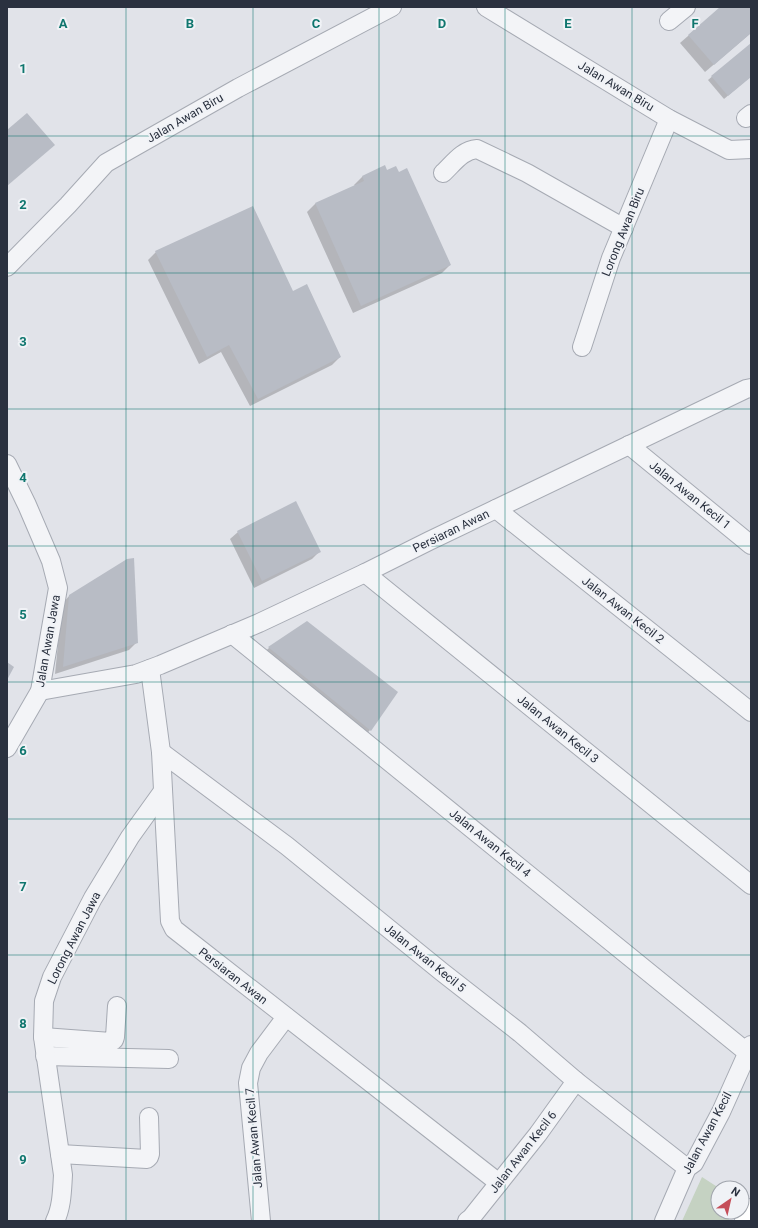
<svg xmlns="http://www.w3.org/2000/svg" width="758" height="1228" font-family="Roboto,sans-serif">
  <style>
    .green { fill: #c5d2c2 }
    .shadow { fill: #0003 }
    .building { fill: #b8bcc5 }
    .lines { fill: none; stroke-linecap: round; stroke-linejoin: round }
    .minor-casing { stroke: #a6aab3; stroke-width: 20 }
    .major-casing { stroke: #a1a7b3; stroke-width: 24 }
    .minor { stroke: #f3f4f7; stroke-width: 18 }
    .major { stroke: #fff; stroke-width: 22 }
    .grid { fill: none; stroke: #0f766e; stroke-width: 1; stroke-opacity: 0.55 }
    .labels { text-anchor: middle; stroke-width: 4; stroke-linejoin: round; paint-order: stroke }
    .street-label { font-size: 12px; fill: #2a313f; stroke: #f0f2f6 }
    .grid-label { font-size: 13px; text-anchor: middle; font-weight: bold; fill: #0f766e; stroke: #f0f2f6; stroke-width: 4; stroke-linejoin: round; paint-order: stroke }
  </style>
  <rect width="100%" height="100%" fill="#e1e3e9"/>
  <polygon class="green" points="702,1177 719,1188 718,1212 733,1212 728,1221 682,1221"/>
  <g class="shadow">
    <polygon points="721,7 751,7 751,33 705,72 680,43"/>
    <polygon points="751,44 751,76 724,99 708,80"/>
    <polygon points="384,167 450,265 442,273 353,313 307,212 315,204 355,186 354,185 362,177"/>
    <polygon points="156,252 293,293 340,357 332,365 250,406 221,352 199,364 148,260"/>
    <polygon points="238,532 320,551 312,559 254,588 230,539"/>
    <polygon points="70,595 137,642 129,650 55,674 62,604"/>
    <polygon points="307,623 370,730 363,738 261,655 269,648"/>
  </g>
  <g class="building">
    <polygon points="720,7 751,7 751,33 714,65 688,35"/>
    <polygon points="751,43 751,77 728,96 711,76"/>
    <polygon points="27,113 55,145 7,186 7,130"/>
    <polygon points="385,165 387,170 396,166 399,172 407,168 451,265 361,306 315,203 364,181 362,176"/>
    <polygon points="253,206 293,291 307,284 341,357 258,399 229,345 207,357 155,251"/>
    <polygon points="296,501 321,552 262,581 237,531"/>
    <polygon points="134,558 138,643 63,667 69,595 127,559"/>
    <polygon points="307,621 398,692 371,731 268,647"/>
    <polygon points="7,662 14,667 7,680"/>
  </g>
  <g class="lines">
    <defs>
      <g id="minor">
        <polyline points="486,7 669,119 729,150 751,149"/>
        <polyline points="669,21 686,7"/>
        <polyline points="746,118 751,114"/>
        <path d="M443,173c10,-9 19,-23 34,-24l50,24 97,55"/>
        <polyline points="7,267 68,205 106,163 238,88 392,7"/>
        <polyline points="582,347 611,258 669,119"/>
        <polyline points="629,445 751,545"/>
        <polyline points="7,464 27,505 51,561 58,588 40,691 7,748"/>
        <polyline points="496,509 751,712"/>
        <polyline points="365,573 751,885"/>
        <polyline points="232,634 748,1053"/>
        <polyline points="150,669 161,752 170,921 174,929 499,1183"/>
        <polyline points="40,691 136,674 160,665 259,623 365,573 429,541 746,389 751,388"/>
        <polyline points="161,752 287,846 442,972 520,1033 576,1081 687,1168"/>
        <polyline points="43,1037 111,1042 114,1040 115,1037 117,1006"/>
        <polyline points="45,1056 169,1059"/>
        <polyline points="60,1154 147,1159 149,1157 150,1154 149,1117"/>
        <path d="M55,1221c7,-14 7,-31 8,-46l-20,-138 1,-36 8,-24 41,-79 37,-61 33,-46"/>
        <polyline points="261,1221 248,1083 251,1068 259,1053 286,1017"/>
        <polyline points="467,1221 471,1218 538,1134 576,1081"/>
        <polyline points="664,1221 687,1168 694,1163 721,1112 751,1045"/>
      </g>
      <polyline id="major" points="746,1221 751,1210"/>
    </defs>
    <use href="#minor" class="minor-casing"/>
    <use href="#major" class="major-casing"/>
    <use href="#minor" class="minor"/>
    <use href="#major" class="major"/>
  </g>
  <path class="grid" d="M126,7v1214M253,7v1214M379,7v1214M505,7v1214M632,7v1214M7,136h744M7,273h744M7,409h744M7,546h744M7,682h744M7,819h744M7,955h744M7,1092h744"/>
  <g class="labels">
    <g class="street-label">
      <text transform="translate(616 86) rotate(31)" y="4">Jalan Awan Biru</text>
      <text transform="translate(185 118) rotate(-30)" y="4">Jalan Awan Biru</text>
      <text transform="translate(623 232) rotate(-68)" y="4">Lorong Awan Biru</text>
      <text transform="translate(690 495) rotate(39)" y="4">Jalan Awan Kecil 1</text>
      <text transform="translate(451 531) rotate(-26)" y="4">Persiaran Awan</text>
      <text transform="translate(623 610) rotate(38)" y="4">Jalan Awan Kecil 2</text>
      <text transform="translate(48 641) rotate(-80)" y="4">Jalan Awan Jawa</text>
      <text transform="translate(558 729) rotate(39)" y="4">Jalan Awan Kecil 3</text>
      <text transform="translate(490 843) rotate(39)" y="4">Jalan Awan Kecil 4</text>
      <text transform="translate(74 938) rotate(-63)" y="4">Lorong Awan Jawa</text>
      <text transform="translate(425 958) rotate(39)" y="4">Jalan Awan Kecil 5</text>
      <text transform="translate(233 976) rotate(38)" y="4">Persiaran Awan</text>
      <text transform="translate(707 1133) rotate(-62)" y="4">Jalan Awan Kecil</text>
      <text transform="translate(254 1138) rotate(-95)" y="4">Jalan Awan Kecil 7</text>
      <text transform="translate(523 1152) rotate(-52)" y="4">Jalan Awan Kecil 6</text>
    </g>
  </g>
  <g class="grid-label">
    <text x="63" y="28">A</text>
    <text x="190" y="28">B</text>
    <text x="316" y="28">C</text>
    <text x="442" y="28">D</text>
    <text x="568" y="28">E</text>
    <text x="695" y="28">F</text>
    <text x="23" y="73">1</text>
    <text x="23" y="209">2</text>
    <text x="23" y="346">3</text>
    <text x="23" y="482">4</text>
    <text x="23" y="619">5</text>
    <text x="23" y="755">6</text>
    <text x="23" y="891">7</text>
    <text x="23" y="1028">8</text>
    <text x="23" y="1164">9</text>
  </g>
  <rect width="758" height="1228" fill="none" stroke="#2a313f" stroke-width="16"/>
  <g transform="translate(730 1200) rotate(34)"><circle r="19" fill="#f0f2f6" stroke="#a1a5ad"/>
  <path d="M0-3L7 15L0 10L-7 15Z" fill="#c54e59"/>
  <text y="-6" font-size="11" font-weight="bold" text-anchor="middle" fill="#2a313f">N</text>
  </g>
</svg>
